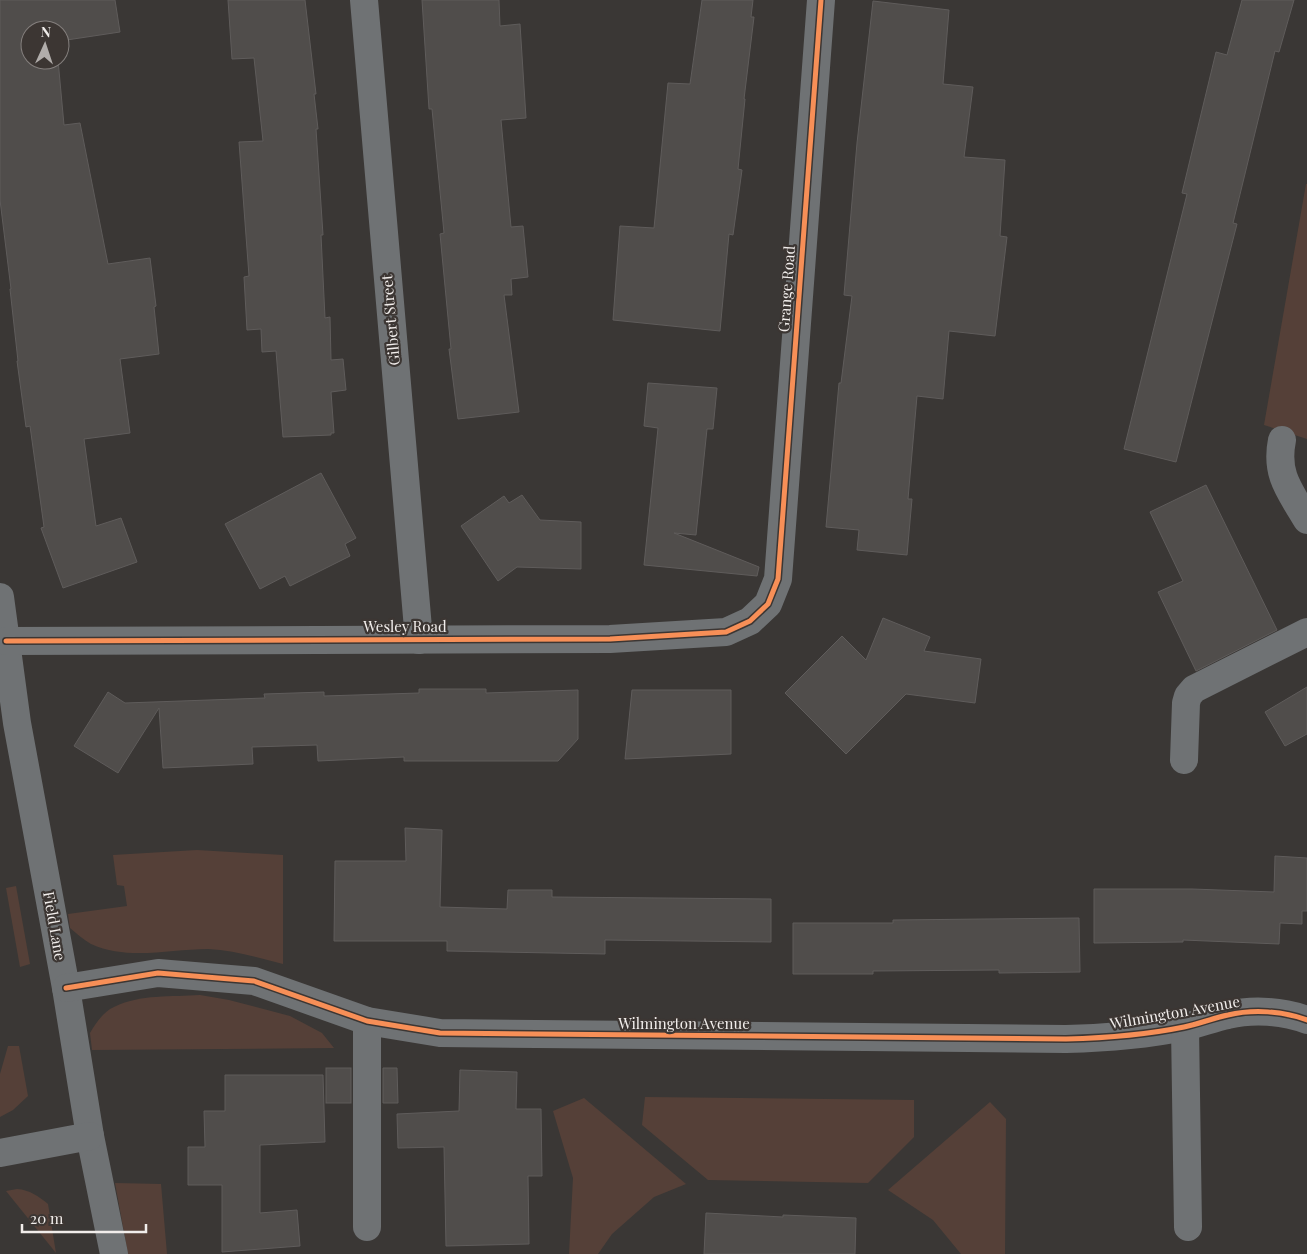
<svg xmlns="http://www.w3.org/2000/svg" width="1307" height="1254" font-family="'Playfair Display',serif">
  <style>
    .green { fill: #554038 }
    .building { fill: #504d4b; stroke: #5f5c5b }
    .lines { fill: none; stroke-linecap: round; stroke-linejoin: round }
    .minor { stroke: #6f7274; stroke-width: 28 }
    .cycleway-casing { stroke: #3c3633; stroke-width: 8 }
    .cycleway { stroke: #f78f57; stroke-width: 5 }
    .labels { text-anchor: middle; stroke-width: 4.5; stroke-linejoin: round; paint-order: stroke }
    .street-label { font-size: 15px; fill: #f1edeb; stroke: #3c3633 }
  </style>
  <rect width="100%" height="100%" fill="#3a3735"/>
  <g class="green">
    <polygon points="1306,184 1307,184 1307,439 1264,425"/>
    <path d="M197,850l86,5v109c-24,-6 -49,-14 -75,-15 -39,0 -79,12 -117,-5 -7,-4 -15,-11 -21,-16l-2,-14 59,-8 -3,-20 -7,-1 -4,-30z"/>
    <polygon points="16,886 30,964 20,967 6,888"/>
    <path d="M200,995l29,5 61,16 32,17 12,15 -242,2 -2,-17c6,-10 13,-21 24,-26 26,-13 58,-10 86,-12z"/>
    <polygon points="8,1046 19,1046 28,1096 13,1110 0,1117 0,1074"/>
    <polygon points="645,1097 914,1100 914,1137 868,1183 708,1180 642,1125"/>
    <polygon points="584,1098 686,1184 654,1197 612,1234 598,1254 569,1254 573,1178 553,1111"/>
    <polygon points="990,1102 1006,1119 1005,1254 961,1254 933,1220 888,1190"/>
    <polygon points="115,1183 161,1184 167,1254 128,1254"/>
    <path d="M17,1189c13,1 21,7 31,15l8,49 -50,-62z"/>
  </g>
  <g class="building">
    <polygon points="0,0 115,0 120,32 60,41 60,30 30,30 30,60 58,60 64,125 80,123 108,264 150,258 156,306 154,307 159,354 120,359 130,433 84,439 96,526 121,518 137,562 63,588 41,528 44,527 30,426 26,427 17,361 18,361 10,289 11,289 0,200"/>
    <polygon points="228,0 305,0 316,94 314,94 318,129 316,129 323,235 321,235 325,318 330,317 331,360 343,359 346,390 331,392 334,433 331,433 331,435 283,437 276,351 262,352 261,329 247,330 244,277 249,276 239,142 263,141 254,58 232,59"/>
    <polygon points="422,0 499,0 500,26 520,24 526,118 501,120 511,227 523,226 528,277 511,279 512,295 504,295 519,412 458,419 449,349 451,349 440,234 444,233 432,109 429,109"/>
    <polygon points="702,0 753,0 751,17 754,17 744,99 745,99 738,169 742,170 733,235 729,234 720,331 613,320 620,226 654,228 668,83 690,84"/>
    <polygon points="1242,0 1294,0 1279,52 1275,51 1233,223 1237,224 1176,462 1124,449 1187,194 1182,193 1216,52 1227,55"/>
    <polygon points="873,1 949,10 943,84 973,87 964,157 1005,160 1000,236 1007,237 995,336 949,331 943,399 917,396 908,499 912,499 907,555 857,550 859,530 826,527 839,383 841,383 852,296 844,295 857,143"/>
    <polygon points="648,383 717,388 713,429 707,429 696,535 674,533 759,567 757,576 644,565 658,428 644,426"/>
    <polygon points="321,473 356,538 345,544 350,556 290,586 285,576 260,589 225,524"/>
    <polygon points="1206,485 1277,630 1196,671 1158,592 1183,581 1150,512"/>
    <polygon points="522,495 540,520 581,522 581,569 517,567 498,581 461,526 504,496 509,503"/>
    <polygon points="883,618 930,637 924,651 981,659 975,703 906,694 846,754 785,693 842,636 866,660"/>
    <polygon points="1307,687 1307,734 1285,746 1265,712"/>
    <polygon points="419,689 486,689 486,693 578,690 578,739 558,761 404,761 404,757 318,761 317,745 252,747 253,764 163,768 159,708 118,773 74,746 108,692 125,703 265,698 264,694 324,692 324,696 419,693"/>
    <polygon points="632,690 731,690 731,754 625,759"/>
    <polygon points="405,828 442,830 440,907 507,909 508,890 552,890 552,897 771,899 771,942 605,940 605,954 447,951 447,941 334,941 335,861 406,861"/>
    <polygon points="1275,856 1307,858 1307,911 1302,911 1302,924 1280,923 1279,944 1183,940 1183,942 1094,943 1094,889 1192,889 1274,892"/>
    <polygon points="1079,918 1080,972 999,973 999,970 873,971 873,974 793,974 793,923 893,923 893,920"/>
    <rect x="326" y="1068" width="25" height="35"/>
    <polygon points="383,1068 397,1068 398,1103 383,1103"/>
    <polygon points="460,1070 517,1072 516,1109 541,1109 542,1176 528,1176 529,1244 446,1246 444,1147 398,1148 397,1114 459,1111"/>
    <polygon points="225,1075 323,1075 325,1142 260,1145 260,1213 297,1210 300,1246 222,1252 222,1185 188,1185 188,1147 205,1147 204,1111 225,1111"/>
    <polygon points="706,1213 783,1217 783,1215 856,1218 855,1254 704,1254"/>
  </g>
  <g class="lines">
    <g class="minor">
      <polyline points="364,0 419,640"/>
      <path d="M1282,440c-7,35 8,51 25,80"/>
      <polyline points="0,597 17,723 66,988 90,1136 114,1254"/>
      <polyline points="6,641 610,639 726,632 750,621 768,604 778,579 821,0"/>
      <polyline points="1184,760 1186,703 1188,696 1194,689 1307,632"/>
      <path d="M66,988l92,-15 96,8 113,40 73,12 626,6c40,-1 79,-4 118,-12 15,-3 29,-9 44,-12 25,-6 55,-4 79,5"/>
      <polyline points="367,1021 367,1227"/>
      <polyline points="1185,1027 1188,1227"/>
      <polyline points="0,1153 90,1136"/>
    </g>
    <defs>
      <g id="cycleway">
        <polyline points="6,641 610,639 726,632 750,621 768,604 778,579 821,0"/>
        <path d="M66,988l92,-15 96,8 113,40 73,12 626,6c40,-1 79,-4 118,-12 15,-3 29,-9 44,-12 25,-6 55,-4 79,5"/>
      </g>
    </defs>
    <use href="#cycleway" class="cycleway-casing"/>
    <use href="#cycleway" class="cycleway"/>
  </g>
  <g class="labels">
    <g class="street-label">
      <text transform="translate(787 289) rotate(-86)" y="5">Grange Road</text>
      <text transform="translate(391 320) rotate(-95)" y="5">Gilbert Street</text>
      <text x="405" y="632">Wesley Road</text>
      <text transform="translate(54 926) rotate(80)" y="5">Field Lane</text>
      <text transform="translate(1175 1013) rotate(-10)" y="5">Wilmington Avenue</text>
      <text x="684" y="1029">Wilmington Avenue</text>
    </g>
  </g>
  <g transform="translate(45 45) rotate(3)"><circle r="24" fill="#3c3633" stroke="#847f7d"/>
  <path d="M0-4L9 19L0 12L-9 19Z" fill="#b1adab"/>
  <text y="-8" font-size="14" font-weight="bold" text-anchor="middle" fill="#f1edeb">N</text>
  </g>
  <path d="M22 1224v8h124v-8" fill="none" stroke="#f1edeb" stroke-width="2.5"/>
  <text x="30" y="1224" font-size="15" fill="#f1edeb" stroke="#3c3633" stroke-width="4" paint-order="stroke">20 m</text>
</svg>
